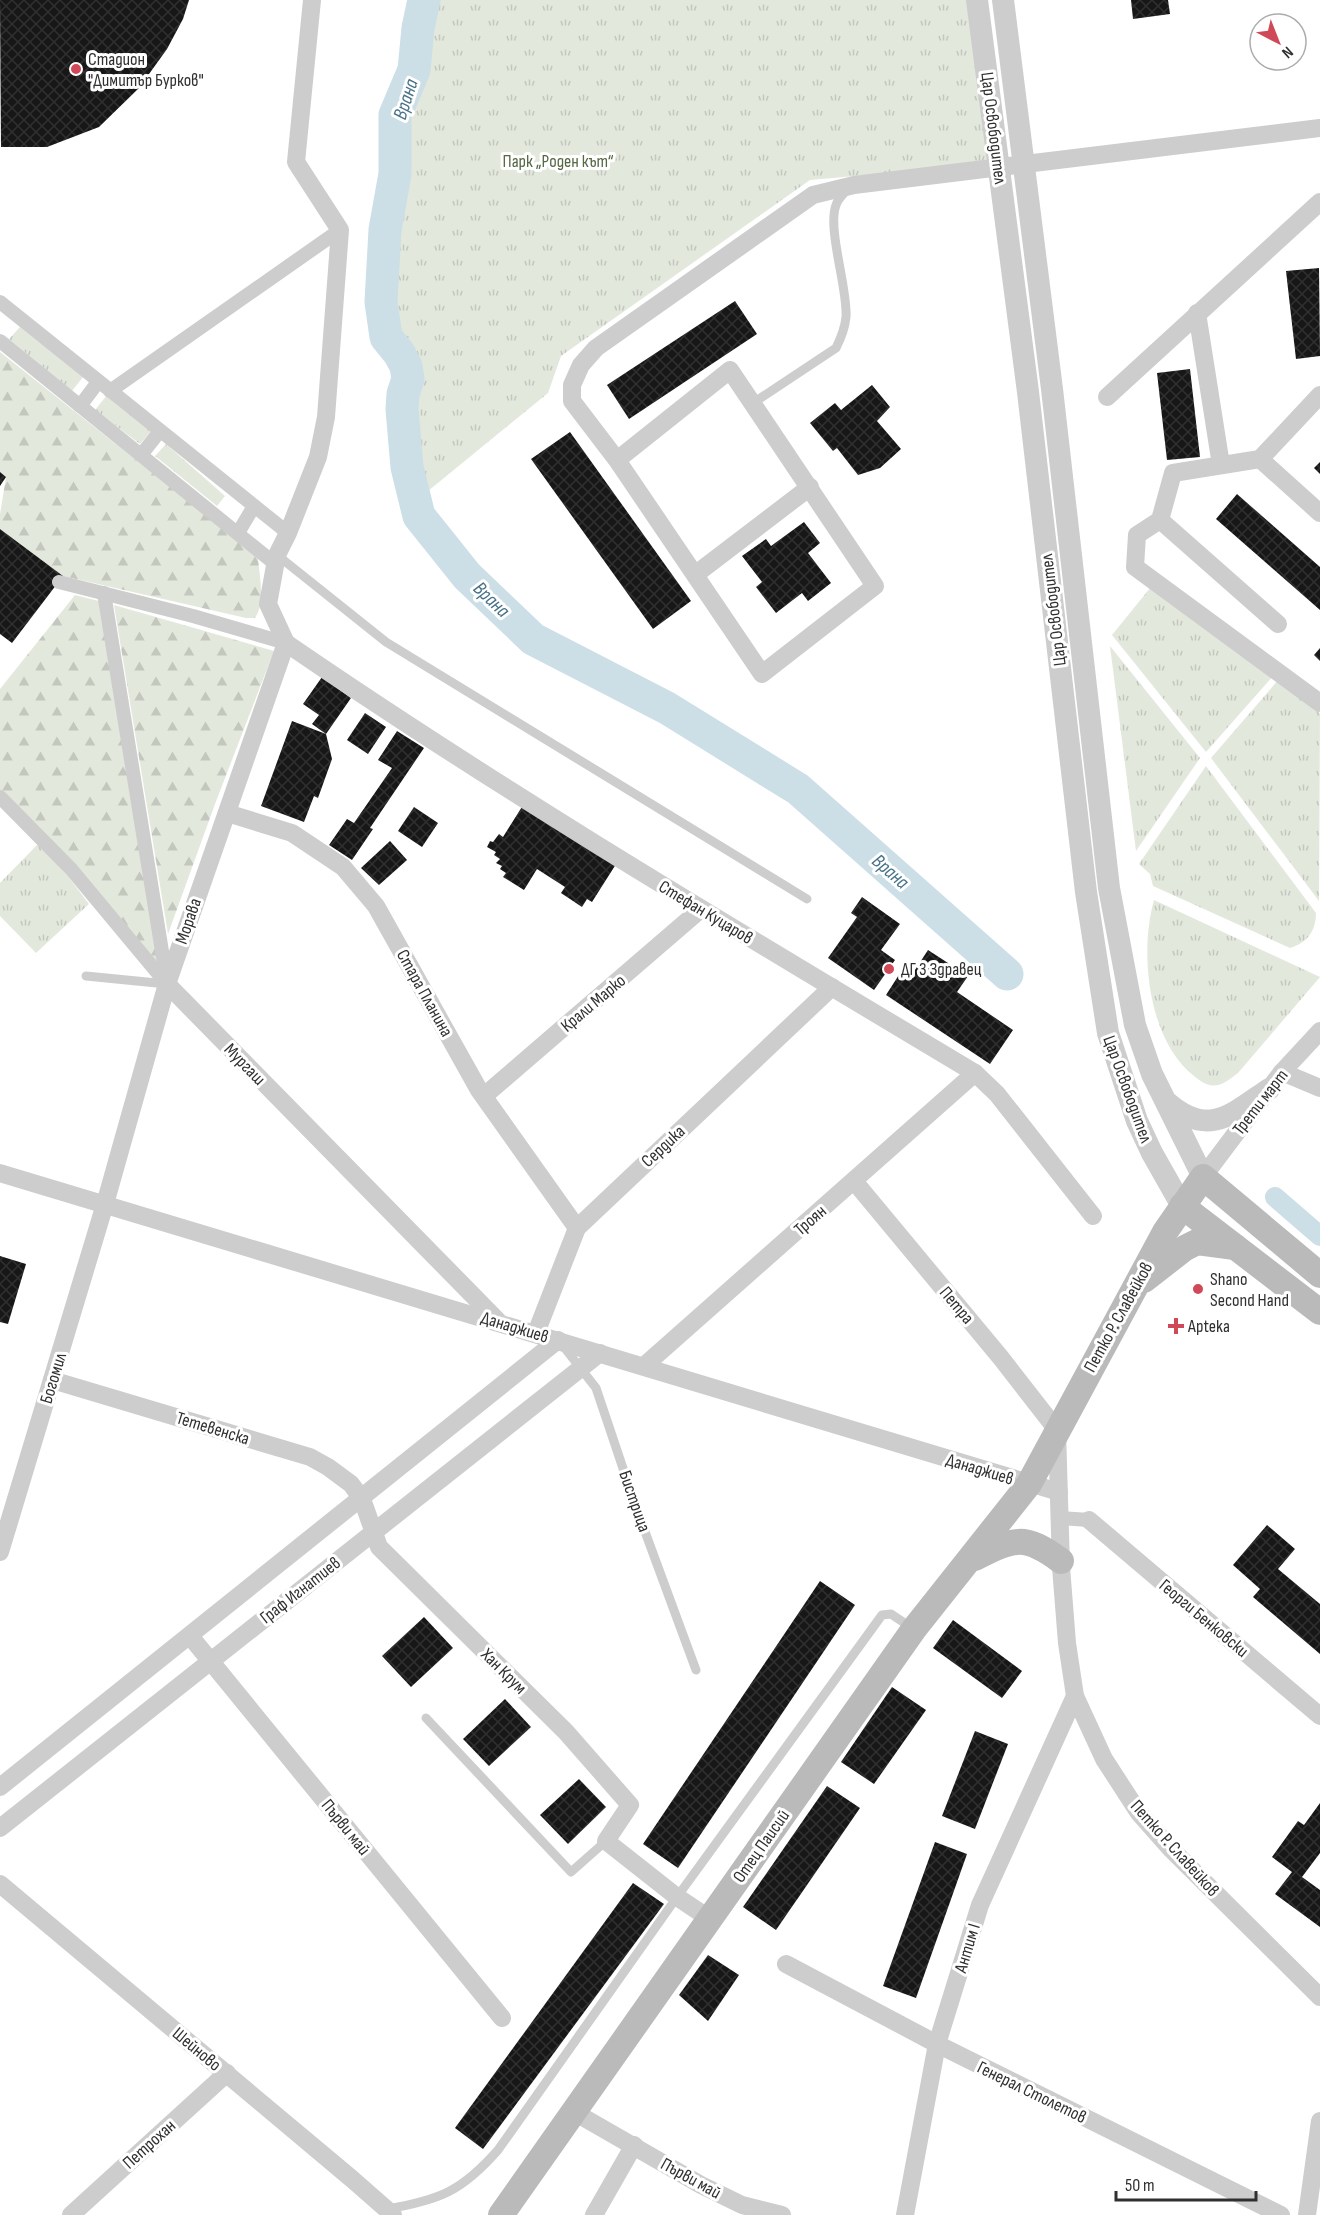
<svg xmlns="http://www.w3.org/2000/svg" width="1320" height="2215" font-family="'Sofia Sans Condensed',sans-serif">
  <style>
    .grass { fill: url(#grass-tufts) }
    .forest { fill: url(#forest-firs) }
    .lines { fill: none; stroke-linecap: round; stroke-linejoin: round }
    .canal { stroke: #ccdee6; stroke-width: 20 }
    .river { stroke: #ccdee6; stroke-width: 33 }
    .building { fill: url(#building-cross-hatch) }
    .service { stroke: #cdcdcd; stroke-width: 9 }
    .pedestrian { stroke: #cdcdcd; stroke-width: 14 }
    .minor { stroke: #cdcdcd; stroke-width: 18 }
    .tertiary { stroke: #cdcdcd; stroke-width: 22 }
    .secondary { stroke: #bababa; stroke-width: 26 }
    .poi-dot { fill: #d04959; stroke: #fff; stroke-width: 2 }
    .labels { text-anchor: middle; stroke-width: 6; stroke-linejoin: round; paint-order: stroke }
    .poi-label { font-size: 18px; fill: #303030; stroke: #fff; text-anchor: start }
    .street-label { font-size: 18px; fill: #303030; stroke: #fff }
    .park-label { font-size: 18px; fill: #556743; stroke: #fff }
    .water-label { font-size: 20px; font-style: italic; fill: #477289; stroke: #fff }
  </style>
  <defs>
    <pattern id="grass-tufts" width="24" height="20" patternUnits="userSpaceOnUse" patternTransform="scale(1.5)"><rect width="24" height="20" fill="#e3e8dd"/><path d="M3 7l-1-3M5 7V3M7 7l1-3M15 17l-1-3M17 17v-4M19 17l1-3" fill="none" stroke="#c3c7be"/></pattern>
    <pattern id="forest-firs" width="22" height="20" patternUnits="userSpaceOnUse" patternTransform="scale(1.5)"><rect width="22" height="20" fill="#e3e8dd"/><path d="M5 1l3.5 6h-7zM16 11l3.5 6h-7z" fill="#c3c7be"/></pattern>
    <pattern id="building-cross-hatch" width="8" height="8" patternUnits="userSpaceOnUse" patternTransform="scale(1.5)"><rect width="8" height="8" fill="#171717"/><path d="M0 0l8 8M0 8l8-8" fill="none" stroke="#303030"/></pattern>
  </defs>
  <rect width="100%" height="100%" fill="#fff"/>
  <g class="grass">
    <polygon points="432,0 970,0 992,164 810,180 561,356 548,393 417,500 410,466 386,288 386,213 404,113 420,60 432,30"/>
    <polygon points="20,327 83,377 72,391 9,339"/>
    <polygon points="107,395 151,431 140,444 95,410"/>
    <polygon points="166,444 225,496 217,506 155,456"/>
    <polygon points="1151,587 1274,675 1206,752 1112,635"/>
    <polygon points="1110,646 1200,758 1136,851"/>
    <polygon points="1279,679 1320,713 1319,901 1211,758"/>
    <path d="M1206,766l110,147c0,18 -9,30 -26,35l-137,-62 -3,-12 -11,-10z"/>
    <polygon points="38,844 67,875 89,904 36,953 0,916 0,883"/>
    <path d="M1154,900l166,77 -82,96c-18,14 -26,18 -44,3 -46,-36 -55,-123 -40,-176z"/>
  </g>
  <g class="forest">
    <path d="M0,352l258,205c1,18 8,45 -3,61h-9l-183,-42 -63,-47v-15l6,-37 -6,-5z"/>
    <polygon points="75,595 99,601 158,957 155,964 75,865 0,790 0,689"/>
    <polygon points="114,605 274,651 215,804 168,934"/>
  </g>
  <g class="lines">
    <polyline class="canal" points="1275,1197 1320,1236"/>
    <polyline class="river" points="424,0 418,28 414,70 395,115 395,174 385,230 381,302 386,337 399,353 406,366 408,379 403,394 402,409 407,467 419,516 467,576 533,639 667,708 798,789 1007,974"/>
  </g>
  <g class="building">
    <polygon points="0,0 189,0 183,19 167,49 139,88 99,127 47,147 1,147"/>
    <polygon points="1131,0 1168,0 1170,14 1133,19"/>
    <polygon points="1319,268 1320,356 1296,359 1286,271"/>
    <polygon points="735,301 757,334 629,419 607,385"/>
    <polygon points="1190,369 1200,457 1167,460 1157,373"/>
    <polygon points="872,385 890,407 877,421 901,449 880,468 858,475 837,448 833,451 810,423 835,403 841,410"/>
    <polygon points="570,432 691,601 653,629 531,459"/>
    <polygon points="1320,462 1320,474 1314,468"/>
    <polygon points="0,472 6,477 0,486"/>
    <polygon points="1237,494 1320,567 1320,610 1216,519"/>
    <polygon points="804,522 820,543 808,553 831,583 808,601 802,593 776,613 756,587 762,582 742,556 766,539 771,546"/>
    <polygon points="0,529 63,576 12,643 0,634"/>
    <polygon points="1320,648 1320,661 1314,655"/>
    <polygon points="322,677 351,698 326,734 332,759 318,798 314,796 304,822 261,806 292,721 326,734 312,724 319,715 303,704"/>
    <polygon points="365,713 386,727 368,754 347,740"/>
    <polygon points="397,731 424,748 370,828 373,829 352,860 329,845 347,819 354,823 392,768 378,760"/>
    <polygon points="525,802 618,861 592,902 587,899 582,907 561,893 565,887 537,869 524,890 503,877 506,873 500,869 502,866 496,863 500,859 494,855 496,852 487,847 490,841 493,842 499,834 503,837"/>
    <polygon points="414,807 438,823 422,847 398,831"/>
    <polygon points="390,841 407,860 379,885 361,868"/>
    <polygon points="862,897 900,924 881,950 895,960 874,990 828,958 857,917 851,913"/>
    <polygon points="928,950 968,976 957,992 1013,1030 990,1064 886,995 904,967 913,973"/>
    <polygon points="0,1256 26,1264 8,1324 0,1322"/>
    <polygon points="1267,1525 1295,1549 1278,1569 1320,1604 1320,1654 1253,1597 1260,1589 1233,1565"/>
    <polygon points="820,1581 855,1605 678,1868 643,1844"/>
    <polygon points="424,1617 453,1648 411,1687 382,1656"/>
    <polygon points="953,1620 1022,1671 1002,1698 933,1648"/>
    <polygon points="892,1687 926,1710 874,1784 841,1762"/>
    <polygon points="505,1699 531,1727 489,1766 463,1739"/>
    <polygon points="975,1731 1008,1744 975,1829 942,1816"/>
    <polygon points="579,1779 606,1807 568,1844 540,1815"/>
    <polygon points="827,1786 860,1808 776,1930 743,1907"/>
    <polygon points="1320,1803 1320,1853 1302,1877 1320,1890 1320,1927 1275,1894 1292,1872 1272,1857 1298,1821 1304,1825"/>
    <polygon points="935,1842 967,1854 916,1998 883,1986"/>
    <polygon points="633,1883 664,1904 483,2149 455,2128"/>
    <polygon points="708,1955 739,1975 708,2021 679,1995"/>
  </g>
  <g class="lines">
    <g class="service">
      <path d="M753,403l83,-55c5,-10 9,-20 10,-31 2,-28 -19,-88 -10,-112 2,-6 7,-11 11,-15"/>
      <polyline points="277,555 386,642 807,899"/>
      <polyline points="86,976 167,984"/>
      <polyline points="564,1347 596,1388 637,1510 696,1670"/>
      <polyline points="426,1718 571,1872 606,1841"/>
      <path d="M387,2209c53,-9 75,-18 111,-59l179,-253 205,-282 9,-1 21,14"/>
    </g>
    <g class="pedestrian">
      <polyline points="0,302 288,533"/>
      <polyline points="0,341 274,563"/>
      <polyline points="110,391 340,230"/>
      <polyline points="80,406 98,382"/>
      <polyline points="141,455 160,431"/>
      <polyline points="238,533 254,506"/>
      <polyline points="59,582 193,616 286,643"/>
      <polyline points="104,593 167,982"/>
      <polyline points="0,797 71,869 166,983"/>
      <polyline points="1060,1518 1089,1520"/>
    </g>
    <g class="minor">
      <polyline points="1197,313 1221,465"/>
      <polyline points="1320,395 1260,459 1173,473 1160,520 1137,535 1135,567 1320,703"/>
      <polyline points="1107,397 1320,202"/>
      <polyline points="1260,459 1320,513"/>
      <polyline points="617,460 730,370 875,586 762,674 617,460 572,401 572,385 581,365 596,348 813,195 854,185 1320,128"/>
      <polyline points="1160,520 1278,624"/>
      <polyline points="696,574 810,487"/>
      <path d="M286,643c223,153 457,291 689,430l22,21 96,122"/>
      <polyline points="286,643 268,604 277,555 288,533 318,457 326,417 340,230 296,162 312,0"/>
      <polyline points="227,813 292,833 343,867 376,906 479,1090 577,1228"/>
      <polyline points="167,984 498,1321"/>
      <polyline points="1282,1072 1320,1088"/>
      <polyline points="484,1096 701,909"/>
      <polyline points="0,1173 1059,1492"/>
      <polyline points="1203,1177 1282,1072 1320,1031"/>
      <polyline points="854,1181 1001,1358 1057,1430 1061,1567 1067,1643 1075,1696 1104,1759 1139,1813 1170,1848 1320,1997"/>
      <polyline points="536,1333 577,1228 832,987"/>
      <polyline points="644,1366 975,1073"/>
      <polyline points="52,1380 310,1457 328,1467 351,1484 362,1499 379,1547 566,1732 630,1805 606,1841 677,1897 710,1919"/>
      <polyline points="1089,1520 1320,1716"/>
      <polyline points="0,1552 105,1204 167,984 286,643"/>
      <polyline points="190,1636 502,2018"/>
      <polyline points="0,1787 558,1340"/>
      <polyline points="0,1828 600,1353"/>
      <polyline points="0,1884 352,2179 393,2215"/>
      <polyline points="786,1964 937,2044 1281,2215"/>
      <polyline points="574,2112 701,2185 742,2205 782,2215"/>
      <polyline points="71,2215 227,2073"/>
      <polyline points="594,2215 634,2145"/>
      <polyline points="905,2215 937,2044 980,1905 1075,1696"/>
      <polyline points="1307,2215 1320,2121"/>
    </g>
    <g class="tertiary">
      <polyline points="977,0 1028,392 1086,892 1108,1033 1137,1121 1152,1153 1182,1206"/>
      <polyline points="1003,0 1052,389 1109,888 1135,1025 1152,1074 1203,1177"/>
      <path d="M1168,1103c41,35 64,11 101,-14"/>
    </g>
    <g class="secondary">
      <polyline points="1182,1206 1320,1312"/>
      <polyline points="1144,1280 1185,1248 1197,1242 1235,1247"/>
      <path d="M975,1558c39,-20 50,-24 86,3"/>
      <polyline points="501,2215 914,1629 1029,1484 1165,1232 1203,1177 1320,1275"/>
    </g>
  </g>
  <g class="poi-dot">
    <circle cx="76" cy="69" r="6"/>
    <circle cx="889" cy="969" r="6"/>
    <circle cx="1198" cy="1289" r="6"/>
    <path d="M1173 1317h6v6h6v6h-6v6h-6v-6h-6v-6h6z"/>
  </g>
  <g class="labels">
    <g class="poi-label">
      <text x="88" y="65">Стадион<tspan x="88" dy="21">"Димитър Бурков"</tspan></text>
      <text x="901" y="975">ДГ 3 Здравец</text>
      <text x="1210" y="1285">Shano<tspan x="1210" dy="21">Second Hand</tspan></text>
      <text x="1188" y="1332">Apteka</text>
    </g>
    <g class="street-label">
      <text transform="translate(994 128) rotate(83)" y="6">Цар Освободител</text>
      <text transform="translate(1053 610) rotate(-97)" y="6">Цар Освободител</text>
      <text transform="translate(706 912) rotate(31)" y="6">Стефан Куцаров</text>
      <text transform="translate(188 921) rotate(-71)" y="6">Морава</text>
      <text transform="translate(425 993) rotate(61)" y="6">Стара Планина</text>
      <text transform="translate(593 1003) rotate(-40)" y="6">Крали Марко</text>
      <text transform="translate(245 1064) rotate(46)" y="6">Мургаш</text>
      <text transform="translate(1128 1089) rotate(70)" y="6">Цар Освободител</text>
      <text transform="translate(1260 1102) rotate(-52)" y="6">Трети март</text>
      <text transform="translate(663 1146) rotate(-43)" y="6">Сердика</text>
      <text transform="translate(810 1220) rotate(-41)" y="6">Троян</text>
      <text transform="translate(957 1305) rotate(50)" y="6">Петра</text>
      <text transform="translate(1118 1317) rotate(-61)" y="6">Петко Р. Славейков</text>
      <text transform="translate(515 1327) rotate(17)" y="6">Данаджиев</text>
      <text transform="translate(53 1378) rotate(-73)" y="6">Богомил</text>
      <text transform="translate(213 1428) rotate(17)" y="6">Тетевенска</text>
      <text transform="translate(980 1469) rotate(17)" y="6">Данаджиев</text>
      <text transform="translate(635 1501) rotate(71)" y="6">Бистрица</text>
      <text transform="translate(300 1590) rotate(-38)" y="6">Граф Игнатиев</text>
      <text transform="translate(1204 1618) rotate(40)" y="6">Георги Бенковски</text>
      <text transform="translate(504 1671) rotate(45)" y="6">Хан Крум</text>
      <text transform="translate(346 1827) rotate(51)" y="6">Първи май</text>
      <text transform="translate(761 1846) rotate(-55)" y="6">Отец Паисий</text>
      <text transform="translate(1175 1848) rotate(48)" y="6">Петко Р. Славейков</text>
      <text transform="translate(967 1948) rotate(-73)" y="6">Антим I</text>
      <text transform="translate(197 2049) rotate(40)" y="6">Шейново</text>
      <text transform="translate(1032 2092) rotate(26)" y="6">Генерал Столетов</text>
      <text transform="translate(149 2144) rotate(-42)" y="6">Петрохан</text>
      <text transform="translate(691 2178) rotate(29)" y="6">Първи май</text>
    </g>
    <g class="park-label">
      <text x="558" y="167">Парк „Роден кът“</text>
    </g>
    <g class="water-label">
      <text transform="translate(405 99) rotate(-72)" y="7">Врана</text>
      <text transform="translate(492 599) rotate(44)" y="7">Врана</text>
      <text transform="translate(891 871) rotate(41)" y="7">Врана</text>
    </g>
  </g>
  <g transform="translate(1278 42) rotate(138)"><circle r="28" fill="#ffffff" stroke="#acacac" stroke-width="1.5"/>
  <path d="M0-4.5L10 22L0 15L-10 22Z" fill="#d04959"/>
  <text y="-9" font-size="16" font-weight="bold" text-anchor="middle" fill="#303030">N</text>
  </g>
  <path d="M1116 2191v9h140v-9" fill="none" stroke="#303030" stroke-width="3"/>
  <text x="1125" y="2191" font-size="18" fill="#303030" stroke="#ffffff" stroke-width="4.5" paint-order="stroke">50 m</text>
</svg>
